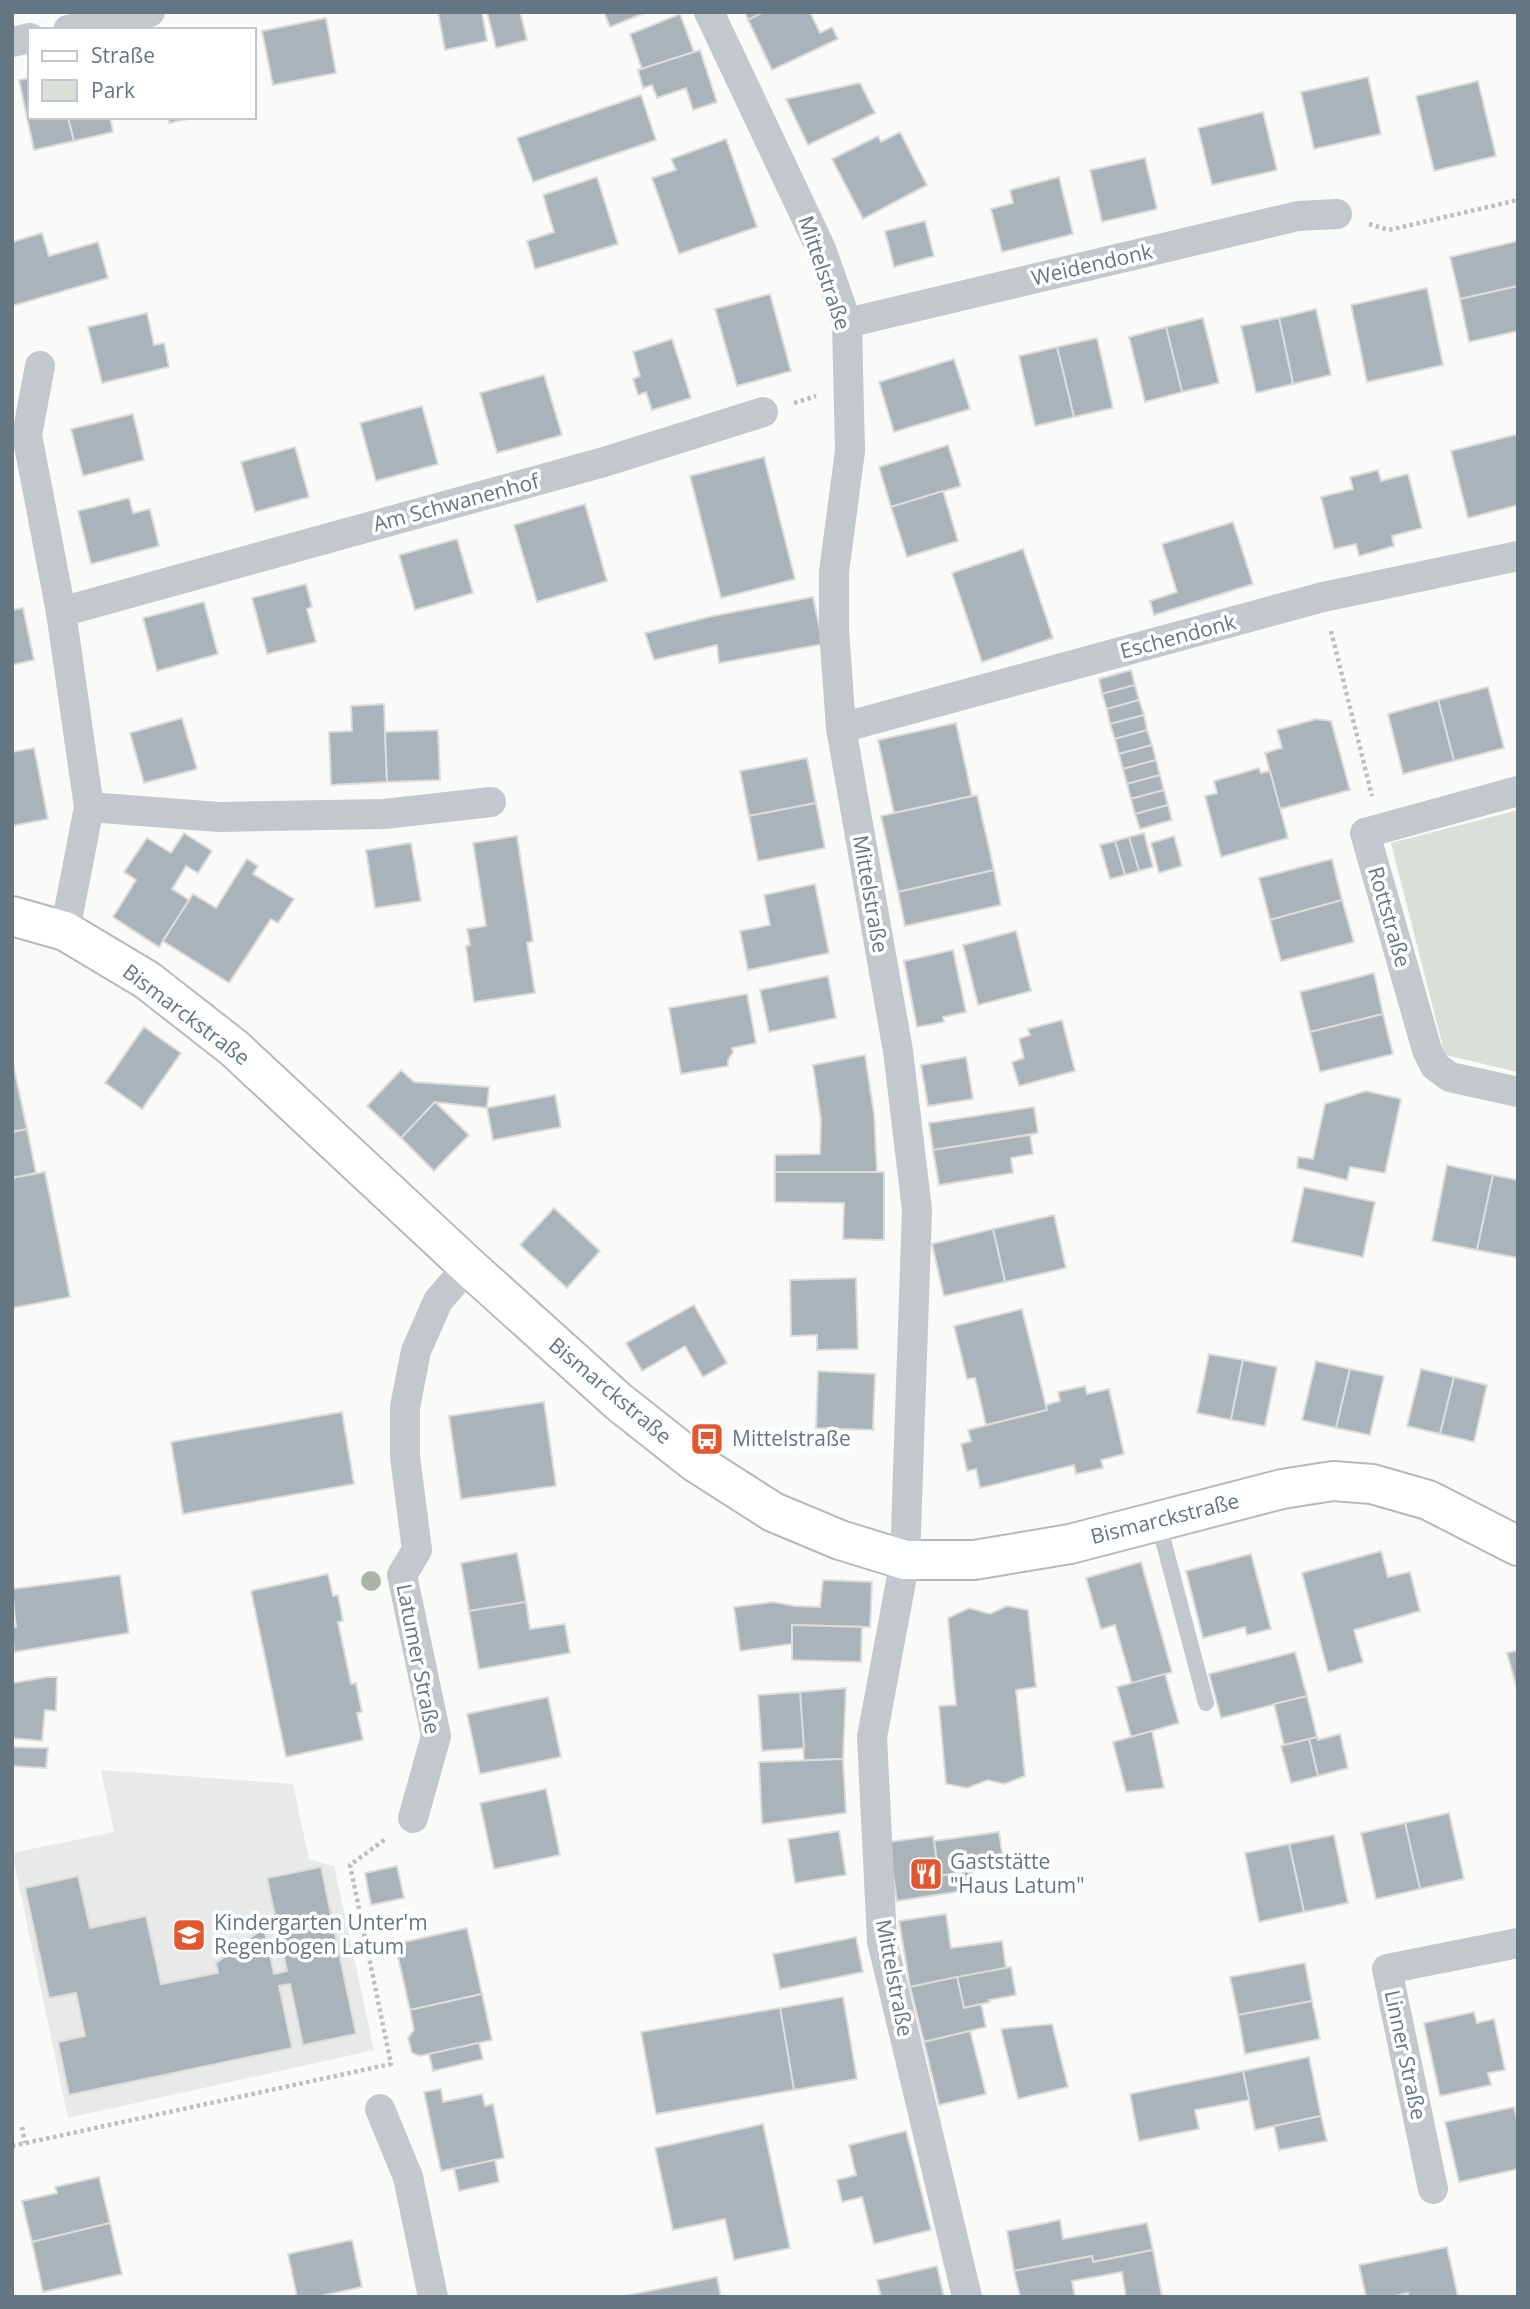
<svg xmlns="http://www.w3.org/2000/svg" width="1530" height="2309" font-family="'Open Sans',sans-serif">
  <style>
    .built { fill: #e8e9e9 }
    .green { fill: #dadfd7 }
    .building { fill: #aab3b9; stroke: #dcdcda; stroke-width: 2 }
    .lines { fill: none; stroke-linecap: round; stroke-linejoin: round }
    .secondary-casing { stroke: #b3babf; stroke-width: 42 }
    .path { stroke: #bbbfc2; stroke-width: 4.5; stroke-dasharray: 3.5 3.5; stroke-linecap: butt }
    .lane { stroke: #c3c8cc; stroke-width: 16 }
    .street { stroke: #c3c8cc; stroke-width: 30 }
    .secondary { stroke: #fff; stroke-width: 38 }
    .tree { fill: #aab4a7 }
    .labels { text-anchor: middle; stroke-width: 7; stroke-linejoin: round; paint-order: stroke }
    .street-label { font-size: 21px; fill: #657683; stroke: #fff }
    .poi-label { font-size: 21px; fill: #657683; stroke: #fff; text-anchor: start }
  </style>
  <rect width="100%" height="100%" fill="#fafaf8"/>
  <polygon class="built" points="101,1770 293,1784 309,1859 334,1866 374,2050 68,2118 12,1853 114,1832"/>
  <polygon class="green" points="1518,810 1518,1072 1445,1055 1391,843"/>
  <g class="building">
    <polygon points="438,12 482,12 487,41 445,50"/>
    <polygon points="487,12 520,12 527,40 496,48"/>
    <polygon points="604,12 647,12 610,27"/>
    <polygon points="745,12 764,12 748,20"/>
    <polygon points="764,12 810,12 820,33 832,27 838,39 772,70 748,20"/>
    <polygon points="680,14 694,52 642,69 630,34"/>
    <polygon points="326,18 336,73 273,85 262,31"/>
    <polygon points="700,50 717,102 693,110 686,88 657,98 652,85 643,88 638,70"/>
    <polygon points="1368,77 1381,134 1314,149 1301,92"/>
    <polygon points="30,78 30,117 68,117 74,141 34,150 19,80"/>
    <polygon points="1478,81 1496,156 1434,171 1416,96"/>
    <polygon points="860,83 875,113 808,145 786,99"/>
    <polygon points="641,95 656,140 533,182 517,138"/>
    <polygon points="1263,112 1277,170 1212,185 1198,128"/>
    <polygon points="68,117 110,117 113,132 74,141"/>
    <polygon points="168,117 197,117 169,123"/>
    <polygon points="900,132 927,185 863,219 832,159 878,136 881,142"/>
    <polygon points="726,139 757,227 679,254 652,178 676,170 671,159"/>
    <polygon points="1145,158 1157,209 1102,222 1090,170"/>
    <polygon points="597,177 618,244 535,269 527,241 554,232 543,195"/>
    <polygon points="1059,177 1073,234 1002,252 991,209 1013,203 1010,190"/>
    <polygon points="925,221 934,256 894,267 885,231"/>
    <polygon points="42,233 49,256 98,242 108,278 12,306 12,242"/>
    <polygon points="1518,241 1518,286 1460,299 1450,257"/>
    <polygon points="1518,286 1518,331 1469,342 1460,299"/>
    <polygon points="1427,288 1443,365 1367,382 1351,305"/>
    <polygon points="770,294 791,371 737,386 715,309"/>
    <polygon points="1316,309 1331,375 1293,384 1279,318"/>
    <polygon points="147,313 154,345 164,343 169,367 102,383 88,327"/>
    <polygon points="1203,318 1219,383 1182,392 1166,327"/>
    <polygon points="1279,318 1293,384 1256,393 1241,326"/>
    <polygon points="1166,327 1182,392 1145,402 1129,337"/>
    <polygon points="1097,338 1113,408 1074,417 1057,347"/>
    <polygon points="672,339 691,398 652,410 646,392 638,395 633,379 640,376 633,352"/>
    <polygon points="1057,347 1074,417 1035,426 1019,356"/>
    <polygon points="954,359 970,409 894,432 879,382"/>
    <polygon points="544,375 562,435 497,453 480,393"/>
    <polygon points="422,406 438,464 376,481 360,423"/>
    <polygon points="133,414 144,460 83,476 71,429"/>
    <polygon points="1518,434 1518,505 1468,518 1451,451"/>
    <polygon points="948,445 961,486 891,507 879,467"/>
    <polygon points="295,447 309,497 255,512 241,462"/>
    <polygon points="764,457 795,579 721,598 690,476"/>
    <polygon points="1378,470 1381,481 1408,474 1422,528 1392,536 1394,546 1359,556 1356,544 1334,549 1321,497 1353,489 1350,477"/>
    <polygon points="943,491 958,541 907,557 891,507"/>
    <polygon points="129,498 133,513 150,509 159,546 91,564 78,511"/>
    <polygon points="585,504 607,581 537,602 514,525"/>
    <polygon points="1233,522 1253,584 1154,615 1150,601 1177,592 1162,544"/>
    <polygon points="457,539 473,593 415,610 399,555"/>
    <polygon points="1023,549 1053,638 982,662 952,573"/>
    <polygon points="306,584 312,607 307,609 316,642 267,654 252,598"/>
    <polygon points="813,597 823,644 719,663 717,645 654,660 645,633 713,616"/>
    <polygon points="204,602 218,654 157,671 143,618"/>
    <polygon points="23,608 34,660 12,665 12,610"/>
    <polygon points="1131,670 1135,685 1102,694 1099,679"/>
    <polygon points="1135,685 1139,700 1107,709 1102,694"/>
    <polygon points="1488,687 1504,748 1454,761 1438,700"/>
    <polygon points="1139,700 1144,715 1110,724 1107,709"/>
    <polygon points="1438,700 1454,761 1403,774 1388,714"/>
    <polygon points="384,704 387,782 331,785 329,732 352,731 351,706"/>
    <polygon points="1144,715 1147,730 1115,739 1110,724"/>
    <polygon points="182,718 197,769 144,783 130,733"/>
    <polygon points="1316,719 1331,721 1350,790 1280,809 1265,753 1282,748 1277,730"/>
    <polygon points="956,723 972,796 894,813 878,740"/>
    <polygon points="438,730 440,780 387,782 385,732"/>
    <polygon points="1147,730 1152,745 1119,754 1115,739"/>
    <polygon points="1152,745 1156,760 1123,769 1119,754"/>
    <polygon points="34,748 48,819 12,826 12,752"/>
    <polygon points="807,758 816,803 749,816 740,771"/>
    <polygon points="1156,760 1160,775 1127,784 1123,769"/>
    <polygon points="1259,768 1261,773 1270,771 1288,838 1221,857 1205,796 1217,793 1214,781"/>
    <polygon points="1160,775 1164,790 1131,799 1127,784"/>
    <polygon points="1164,790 1168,805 1135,814 1131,799"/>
    <polygon points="977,795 994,870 898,892 881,816"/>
    <polygon points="816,803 825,848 758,861 749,816"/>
    <polygon points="1168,805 1172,820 1140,829 1135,814"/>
    <polygon points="184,833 212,851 198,873 186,866 172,889 189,900 159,947 113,917 136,880 124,872 147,838 171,853"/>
    <polygon points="1144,833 1153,867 1139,871 1129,837"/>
    <polygon points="517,836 533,941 527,943 535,993 474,1002 466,946 470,945 467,929 486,926 473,843"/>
    <polygon points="1174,836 1182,866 1159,873 1151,843"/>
    <polygon points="1129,837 1139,871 1125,875 1115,841"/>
    <polygon points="1115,841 1125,875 1110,879 1100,845"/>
    <polygon points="411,843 421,901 375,908 366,850"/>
    <polygon points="247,859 258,866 253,874 294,899 278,923 271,919 229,983 163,941 193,894 216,908"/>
    <polygon points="1332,859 1342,900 1270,920 1259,878"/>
    <polygon points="994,870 1001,905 905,926 898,892"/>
    <polygon points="815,884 829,953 748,970 740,931 770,925 764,895"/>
    <polygon points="1342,900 1354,942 1281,961 1270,920"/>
    <polygon points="1016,931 1031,991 978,1005 963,945"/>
    <polygon points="953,950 966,1012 943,1017 944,1022 917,1027 904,961"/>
    <polygon points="1374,973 1383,1014 1310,1032 1300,992"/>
    <polygon points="828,976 836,1018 769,1032 760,990"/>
    <polygon points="747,994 756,1043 732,1048 733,1052 728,1060 728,1066 681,1074 669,1008"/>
    <polygon points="1383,1014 1393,1054 1320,1072 1310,1032"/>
    <polygon points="1062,1020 1075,1071 1019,1086 1012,1062 1024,1058 1019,1039 1030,1035 1028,1029"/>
    <polygon points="144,1027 181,1053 142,1109 105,1083"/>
    <polygon points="865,1055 874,1114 877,1172 775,1172 775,1155 820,1154 821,1120 813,1065"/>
    <polygon points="966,1057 973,1099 928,1106 921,1065"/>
    <polygon points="12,1059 27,1129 12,1132"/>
    <polygon points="401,1070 414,1082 489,1087 487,1108 435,1102 401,1138 367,1106"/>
    <polygon points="1366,1091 1401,1099 1385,1173 1350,1167 1347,1180 1297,1168 1298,1157 1313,1159 1325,1104"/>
    <polygon points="555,1095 561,1127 493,1140 487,1108"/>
    <polygon points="435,1102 469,1135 434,1171 401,1138"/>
    <polygon points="1034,1107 1038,1133 933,1150 929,1123"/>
    <polygon points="27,1129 36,1173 12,1178 12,1132"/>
    <polygon points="1030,1135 1033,1154 1011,1158 1013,1173 939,1185 933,1150"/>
    <polygon points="1447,1165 1493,1175 1477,1250 1432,1241"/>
    <polygon points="45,1172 70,1297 12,1308 12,1178"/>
    <polygon points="775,1172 884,1172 884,1240 843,1239 844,1203 775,1202"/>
    <polygon points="1493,1175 1518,1180 1518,1258 1477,1250"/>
    <polygon points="1304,1187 1375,1202 1363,1257 1292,1242"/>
    <polygon points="554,1208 600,1251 567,1288 520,1245"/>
    <polygon points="1054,1215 1066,1268 1005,1282 993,1229"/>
    <polygon points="993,1229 1005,1282 944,1296 932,1244"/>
    <polygon points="856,1278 858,1349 817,1350 817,1335 791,1336 790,1280"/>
    <polygon points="694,1305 727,1363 703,1377 685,1346 642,1371 626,1343"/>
    <polygon points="1022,1309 1047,1410 986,1425 975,1378 967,1379 954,1326"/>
    <polygon points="1209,1354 1243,1360 1231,1420 1197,1413"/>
    <polygon points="1243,1360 1277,1367 1265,1426 1231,1420"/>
    <polygon points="1316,1361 1350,1369 1336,1428 1302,1420"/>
    <polygon points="1350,1369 1384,1376 1370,1435 1336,1428"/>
    <polygon points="1421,1369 1454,1377 1440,1434 1407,1426"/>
    <polygon points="818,1371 875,1374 873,1430 816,1428"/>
    <polygon points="1454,1377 1487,1385 1474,1442 1440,1434"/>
    <polygon points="1085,1386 1087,1394 1109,1389 1124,1454 1101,1460 1103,1468 1076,1474 1074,1465 980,1488 976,1469 967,1471 961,1444 971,1441 968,1430 1047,1410 1046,1405 1060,1401 1058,1392"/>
    <polygon points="544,1402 556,1486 461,1499 449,1416"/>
    <polygon points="342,1412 354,1484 183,1514 171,1442"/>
    <polygon points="1381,1551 1388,1577 1410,1572 1420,1611 1354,1630 1363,1662 1328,1672 1302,1573"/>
    <polygon points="517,1553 526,1602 469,1611 461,1563"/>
    <polygon points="1251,1554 1271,1629 1247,1635 1245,1627 1203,1638 1186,1571"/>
    <polygon points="1141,1562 1172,1672 1132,1684 1115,1625 1101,1629 1086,1578"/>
    <polygon points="328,1574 333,1596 338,1595 343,1621 338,1622 351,1684 356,1683 362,1712 357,1713 363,1740 286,1757 251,1591"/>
    <polygon points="120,1575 129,1633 14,1652 12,1627 16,1627 12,1589"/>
    <polygon points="823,1580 872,1582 870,1627 792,1625 792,1644 740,1651 734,1607 773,1602 795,1606 820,1607"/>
    <polygon points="526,1602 530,1629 565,1624 570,1653 479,1669 469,1611"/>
    <polygon points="1007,1606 1028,1610 1036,1687 1016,1690 1025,1776 1004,1784 988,1780 967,1788 946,1784 939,1706 956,1705 948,1618 969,1608 990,1614"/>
    <polygon points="792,1625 862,1627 861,1662 792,1660"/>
    <polygon points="1518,1650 1518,1693 1507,1653"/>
    <polygon points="1295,1652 1307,1696 1221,1718 1209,1674"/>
    <polygon points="1165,1674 1179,1723 1131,1737 1117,1687"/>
    <polygon points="48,1677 57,1677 56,1711 45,1710 42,1741 12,1738 12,1683"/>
    <polygon points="846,1688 843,1759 804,1760 800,1692"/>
    <polygon points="800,1692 804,1748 762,1751 758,1695"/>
    <polygon points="1307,1696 1317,1737 1284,1745 1274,1704"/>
    <polygon points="548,1697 561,1757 480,1774 467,1714"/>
    <polygon points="1152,1731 1164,1788 1126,1792 1113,1742"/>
    <polygon points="1340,1734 1348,1768 1318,1776 1309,1739 1317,1737 1318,1740"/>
    <polygon points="1309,1739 1318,1776 1291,1783 1281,1746"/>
    <polygon points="12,1747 48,1748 46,1768 12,1766"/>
    <polygon points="843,1759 846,1813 762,1824 759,1762"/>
    <polygon points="546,1789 560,1855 494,1869 480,1803"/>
    <polygon points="1449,1813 1464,1879 1420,1889 1405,1823"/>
    <polygon points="1405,1823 1420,1889 1376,1899 1361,1833"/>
    <polygon points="839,1831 846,1875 795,1883 788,1839"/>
    <polygon points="999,1832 1003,1859 981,1861 982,1869 939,1876 934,1841"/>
    <polygon points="1334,1835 1348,1903 1304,1912 1289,1844"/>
    <polygon points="933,1836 939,1876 972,1871 975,1889 897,1901 888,1842"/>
    <polygon points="1289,1844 1304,1912 1259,1922 1245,1853"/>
    <polygon points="397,1866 404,1898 371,1905 365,1873"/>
    <polygon points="321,1867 356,2034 303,2045 290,1984 279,1986 292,2048 69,2095 58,2042 85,2036 76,1993 49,1998 25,1888 78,1876 90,1928 146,1916 161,1984 218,1973 216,1963 264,1928 274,1974 287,1971 267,1878"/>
    <polygon points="946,1914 951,1948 1002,1941 1006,1968 910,1987 899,1921"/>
    <polygon points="467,1928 482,1994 410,2010 395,1944"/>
    <polygon points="856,1937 863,1972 780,1989 773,1954"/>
    <polygon points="1305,1963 1312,2001 1238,2015 1230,1977"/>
    <polygon points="1011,1967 1016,1995 989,2000 990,2002 964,2008 957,1977"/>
    <polygon points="957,1977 964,2008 981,2004 986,2027 924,2042 910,1987"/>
    <polygon points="482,1994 492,2040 420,2056 412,2053 408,2038 414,2030 410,2010"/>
    <polygon points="843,1997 857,2079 794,2090 780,2008"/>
    <polygon points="1312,2001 1320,2039 1245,2054 1238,2015"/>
    <polygon points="780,2008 794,2090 656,2114 641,2032"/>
    <polygon points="1474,2012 1477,2023 1494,2019 1505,2070 1488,2073 1491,2085 1440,2096 1424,2023"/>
    <polygon points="1052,2024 1068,2087 1018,2099 1001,2029"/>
    <polygon points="970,2031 986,2094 939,2105 924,2042"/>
    <polygon points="479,2043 483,2059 433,2071 429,2054"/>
    <polygon points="1309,2057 1321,2116 1255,2130 1243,2071"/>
    <polygon points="1243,2071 1249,2100 1195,2110 1199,2129 1139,2141 1130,2094"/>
    <polygon points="441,2089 443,2102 482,2094 485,2106 493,2104 504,2158 441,2171 424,2092"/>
    <polygon points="1514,2107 1518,2124 1518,2169 1459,2182 1445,2122"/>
    <polygon points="1321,2116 1327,2141 1279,2150 1274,2126"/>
    <polygon points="763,2124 790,2248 734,2260 725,2219 673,2230 655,2148"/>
    <polygon points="906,2131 931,2230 874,2244 862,2197 842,2202 837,2180 856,2175 849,2145"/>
    <polygon points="495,2160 499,2182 459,2191 454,2169"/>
    <polygon points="99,2177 110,2223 32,2242 22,2201 57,2193 55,2187"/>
    <polygon points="1060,2220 1063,2239 1147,2223 1153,2250 1093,2262 1092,2256 1014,2271 1007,2231"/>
    <polygon points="110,2223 122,2274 43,2292 32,2242"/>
    <polygon points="352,2240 362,2287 316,2297 297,2297 288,2254"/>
    <polygon points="1447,2247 1458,2297 1409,2297 1408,2293 1390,2297 1366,2297 1359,2265"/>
    <polygon points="1153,2250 1162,2297 1126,2297 1122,2272 1072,2281 1075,2297 1020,2297 1014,2271 1092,2256 1093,2262"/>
    <polygon points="937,2266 944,2297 881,2297 877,2280"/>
    <polygon points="717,2277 721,2297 625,2297 624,2296"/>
  </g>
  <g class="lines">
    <defs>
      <polyline id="secondary" points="12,916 65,931 147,980 234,1048 468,1266 619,1402 695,1462 773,1512 840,1540 905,1560 974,1560 1070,1544 1282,1489 1333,1481 1372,1484 1428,1500 1518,1546"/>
    </defs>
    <use href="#secondary" class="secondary-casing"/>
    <g class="path">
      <polyline points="1369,224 1389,230 1518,200"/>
      <polyline points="794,403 816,396"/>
      <polyline points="1331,631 1372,796"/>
      <polyline points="22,2127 25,2143"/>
      <polyline points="12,2146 391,2064 350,1865 387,1838"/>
    </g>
    <polyline class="lane" points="1158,1521 1206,1703"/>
    <g class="street">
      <polyline points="709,12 821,249 847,323 850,451 834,572 834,630 841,728 898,1051 917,1210 905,1560 872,1737 882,1941 967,2297"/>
      <polyline points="68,30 150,12"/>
      <polyline points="12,42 30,38"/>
      <polyline points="847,323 1298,216 1337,214"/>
      <polyline points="40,366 27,435 61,612 89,807 65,931"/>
      <polyline points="61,612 604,462 763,412"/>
      <polyline points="841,728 1323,597 1518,556"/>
      <polyline points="1518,791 1365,833 1427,1050 1435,1066 1450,1077 1518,1092"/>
      <polyline points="89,807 219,817 384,814 491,802"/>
      <polyline points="413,1818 436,1736 402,1575 417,1550 405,1457 405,1407 416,1351 438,1301 468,1266"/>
      <polyline points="380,2109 408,2177 433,2297"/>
      <polyline points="1433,2189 1387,1969 1518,1943"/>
    </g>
    <use href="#secondary" class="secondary"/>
  </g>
  <circle class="tree" cx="371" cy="1581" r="10"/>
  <defs>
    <symbol id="bus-square" viewBox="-11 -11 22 22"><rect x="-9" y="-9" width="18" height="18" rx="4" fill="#e4572e" stroke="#fff"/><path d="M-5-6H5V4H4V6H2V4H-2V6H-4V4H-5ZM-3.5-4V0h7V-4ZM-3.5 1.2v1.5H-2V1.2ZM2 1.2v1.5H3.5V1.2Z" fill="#fff"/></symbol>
    <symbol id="restaurant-square" viewBox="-11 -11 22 22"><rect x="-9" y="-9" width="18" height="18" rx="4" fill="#e4572e" stroke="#fff"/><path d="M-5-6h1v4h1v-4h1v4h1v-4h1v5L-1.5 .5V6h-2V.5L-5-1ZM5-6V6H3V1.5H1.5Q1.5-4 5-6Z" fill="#fff"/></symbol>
    <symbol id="school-square" viewBox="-11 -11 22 22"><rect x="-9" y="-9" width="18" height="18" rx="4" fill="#e4572e" stroke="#fff"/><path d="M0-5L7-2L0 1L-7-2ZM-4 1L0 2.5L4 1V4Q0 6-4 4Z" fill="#fff"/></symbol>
  </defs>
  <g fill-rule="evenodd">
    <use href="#bus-square" x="688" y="1420" width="38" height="38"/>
    <use href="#restaurant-square" x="907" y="1855" width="38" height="38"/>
    <use href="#school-square" x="170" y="1916" width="38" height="38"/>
  </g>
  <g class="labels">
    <g class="street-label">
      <text transform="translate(1092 265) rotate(-13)" y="7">Weidendonk</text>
      <text transform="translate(824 273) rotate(71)" y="7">Mittelstraße</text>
      <text transform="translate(456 503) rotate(-15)" y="7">Am Schwanenhof</text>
      <text transform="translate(1178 637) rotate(-15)" y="7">Eschendonk</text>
      <text transform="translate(870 894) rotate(80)" y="7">Mittelstraße</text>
      <text transform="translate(1389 917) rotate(74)" y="7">Rottstraße</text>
      <text transform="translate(186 1015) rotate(37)" y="7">Bismarckstraße</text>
      <text transform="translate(610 1391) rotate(40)" y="7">Bismarckstraße</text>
      <text transform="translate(1165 1519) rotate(-14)" y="7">Bismarckstraße</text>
      <text transform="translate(418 1659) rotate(79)" y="7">Latumer Straße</text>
      <text transform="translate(894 1978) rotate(79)" y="7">Mittelstraße</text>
      <text transform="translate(1405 2055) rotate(78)" y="7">Linner Straße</text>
    </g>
    <g class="poi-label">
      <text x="732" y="1446">Mittelstraße</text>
      <text x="950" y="1869">Gaststätte<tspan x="950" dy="24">"Haus Latum"</tspan></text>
      <text x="214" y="1930">Kindergarten Unter'm<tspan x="214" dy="24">Regenbogen Latum</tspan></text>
    </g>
  </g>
  <rect width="1530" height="2309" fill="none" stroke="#657683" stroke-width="28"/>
  <rect x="28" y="28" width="228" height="91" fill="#ffffff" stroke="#c1c8cd" stroke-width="2"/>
  <rect x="42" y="51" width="35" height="10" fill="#ffffff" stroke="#c1c8cd" stroke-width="2"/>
  <text x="91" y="63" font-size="21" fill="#657683">Straße</text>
  <rect x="42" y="80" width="35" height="21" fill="#dadfd7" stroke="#c1c8cd" stroke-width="2"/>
  <text x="91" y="98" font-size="21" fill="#657683">Park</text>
</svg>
